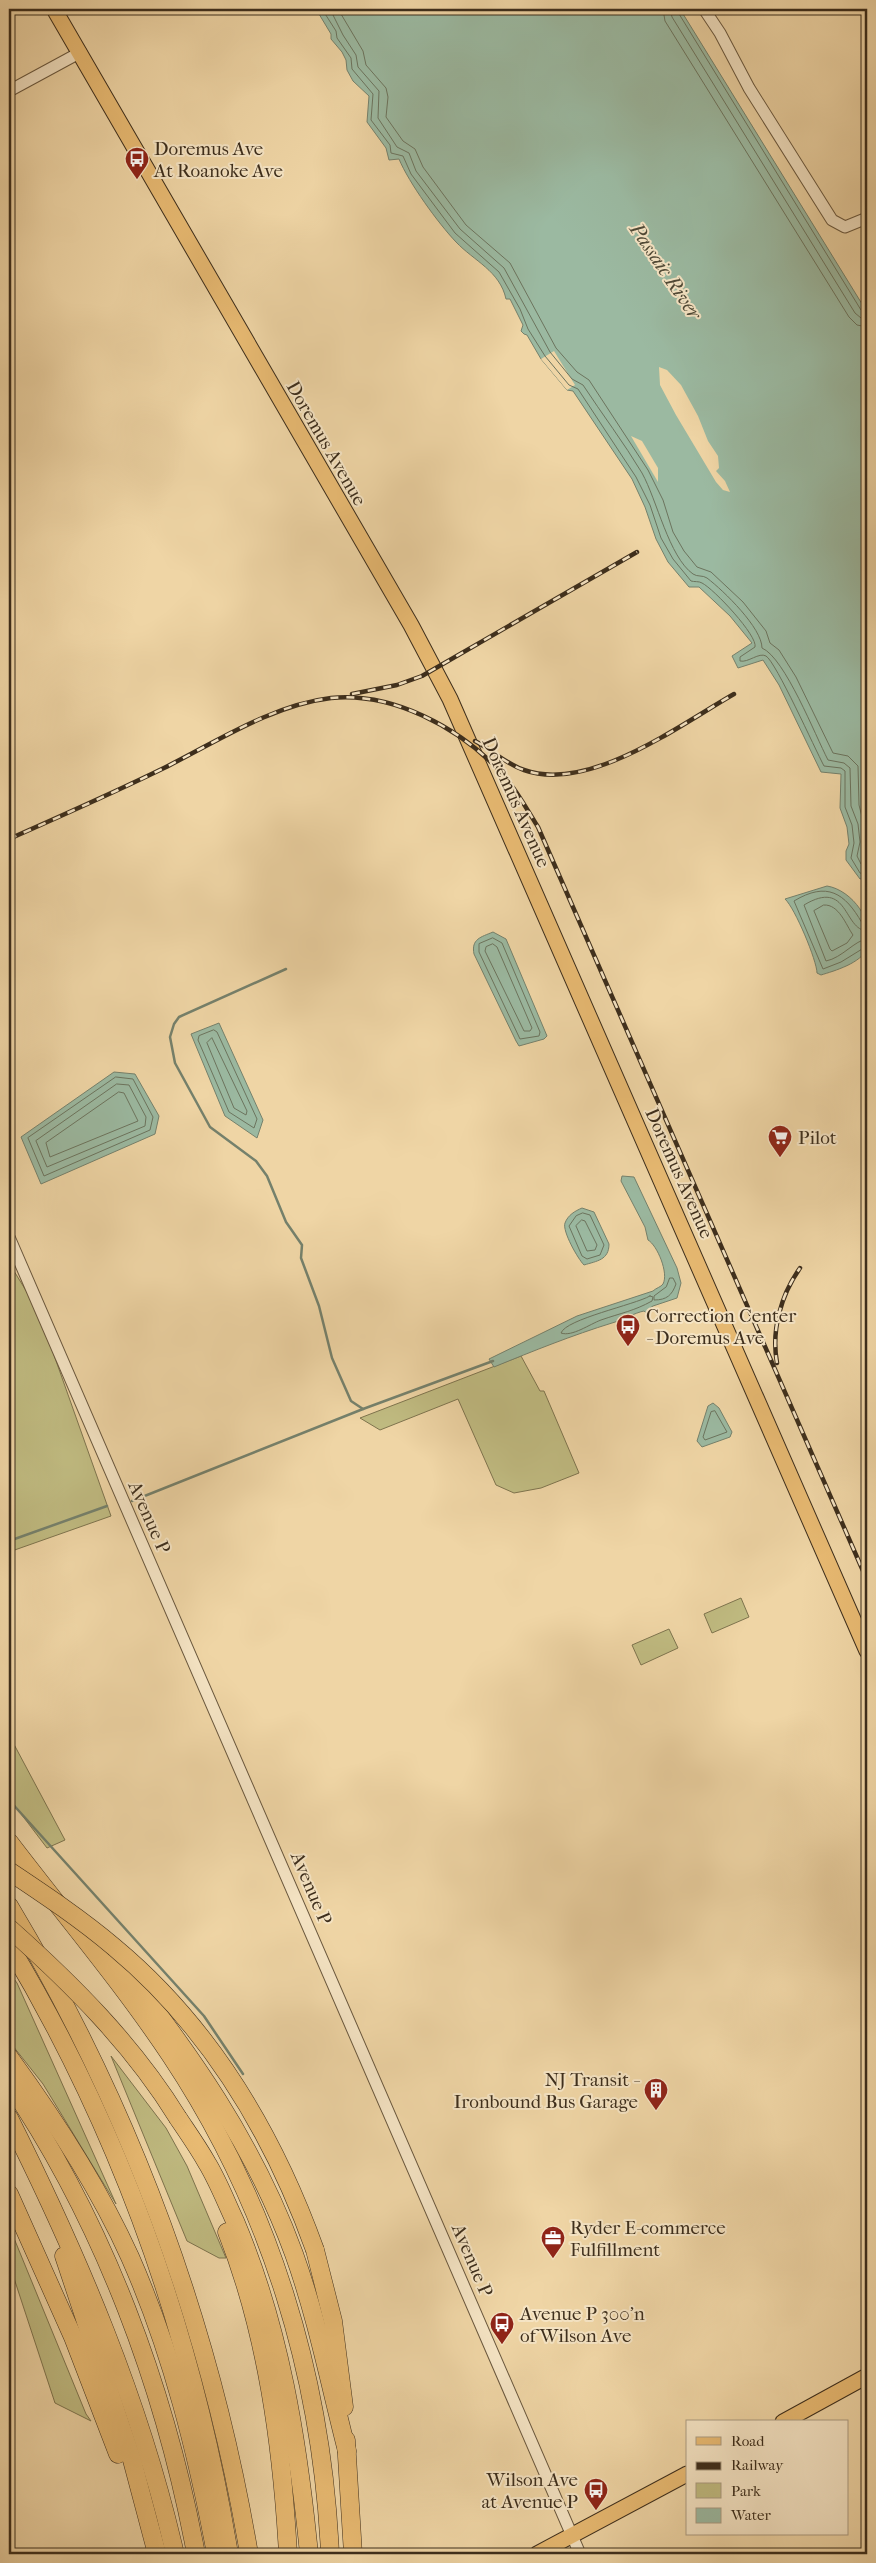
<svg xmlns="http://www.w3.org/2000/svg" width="876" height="2563" font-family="'IM FELL French Canon',serif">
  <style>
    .green { fill: #c0bb81; stroke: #7e744e }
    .water { fill: #9bb9a1; stroke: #75816c }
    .pier { fill: #efd5a5 }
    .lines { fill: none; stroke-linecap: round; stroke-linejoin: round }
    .shore { stroke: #6c745e; stroke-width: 1 }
    .stream { stroke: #75816c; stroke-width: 2.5 }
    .minor-casing { stroke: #6a583e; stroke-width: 13 }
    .major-casing { stroke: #3d2e1c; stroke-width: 17 }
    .highway-casing { stroke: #3d2e1c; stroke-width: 19 }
    .minor { stroke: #f5e4c4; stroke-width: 11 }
    .major { stroke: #e8ba72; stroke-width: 15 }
    .highway { stroke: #e8ba72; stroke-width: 18 }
    .rail-casing { stroke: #3d2e1c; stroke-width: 4.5 }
    .rail { stroke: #f5e4c4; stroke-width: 2.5; stroke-dasharray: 8; stroke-linecap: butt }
    .highway-bridge-casing { stroke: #3d2e1c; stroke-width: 19; stroke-linecap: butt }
    .highway-bridge { stroke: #e8ba72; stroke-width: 18 }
    .labels { text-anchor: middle; stroke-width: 4; stroke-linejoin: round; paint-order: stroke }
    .poi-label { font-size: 19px; fill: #3d2e1c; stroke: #f5e4c4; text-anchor: start }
    .street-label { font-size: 19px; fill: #3d2e1c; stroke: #f5e4c4 }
    .water-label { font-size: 20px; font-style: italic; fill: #504a37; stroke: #f5e4c4 }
  </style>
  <rect width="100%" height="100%" fill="#efd5a5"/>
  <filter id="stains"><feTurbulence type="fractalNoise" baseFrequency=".004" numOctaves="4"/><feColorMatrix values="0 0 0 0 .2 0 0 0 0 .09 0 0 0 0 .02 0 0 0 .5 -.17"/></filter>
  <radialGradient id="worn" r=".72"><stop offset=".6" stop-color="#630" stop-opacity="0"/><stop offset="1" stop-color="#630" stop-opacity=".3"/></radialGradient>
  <g class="green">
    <polygon points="9,1263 38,1310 111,1516 9,1552"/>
    <polygon points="521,1356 540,1391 544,1391 579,1473 541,1488 514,1493 496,1485 458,1399 380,1430 360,1418"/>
    <polygon points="741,1598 749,1617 712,1633 704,1614"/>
    <polygon points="669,1629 678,1648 641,1665 632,1645"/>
    <polygon points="9,1735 65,1840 47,1848 9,1798"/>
    <polygon points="9,1972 17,1983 116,2204 43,2084 9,2041"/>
    <polygon points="111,2056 166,2128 187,2166 226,2258 219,2258 187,2241"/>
    <polygon points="9,2226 86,2414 91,2421 55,2403 9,2263"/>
  </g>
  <g class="water">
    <path d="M316,9h364l187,303v569l-4,-3 -3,1 -14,-19v-9l3,-7 -2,-17 -7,-19 1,-34 -20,-2 -42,-87 -16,-25 -25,8 -6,-12 20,-13 -22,-27 -31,-29h-10l-21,-25 -12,-23 -11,-32 -13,-28 -59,-88 -6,-1 -26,-31 -14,-24 -3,-1 -3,-3 2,-6 -13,-26h-4c-6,-28 -32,-38 -50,-57 -18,-19 -47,-59 -57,-83l-10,1 -3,-12 -19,-26 2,-26 -16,-15 -6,-11 -1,-10 -4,-8 -11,-13v-5z"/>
    <path d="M827,886c25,4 49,36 40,62 -5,15 -33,23 -46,27l-4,-2c0,-12 -22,-65 -32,-74z"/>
    <path d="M493,932l13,7 41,97 -3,3 -25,7 -3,-5 -42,-87c-3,-15 7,-17 19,-22z"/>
    <polygon points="219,1023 263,1120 257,1138 225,1116 191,1034"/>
    <polygon points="114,1072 135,1074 159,1116 155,1134 41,1184 21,1137"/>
    <path d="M622,1176l12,1 43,91 4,15 -4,15 -24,8 -3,2 -1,7 -5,-4c-10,2 -21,9 -32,12 -39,12 -79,28 -118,44l-5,-8 88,-43 76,-25c3,-3 8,-4 10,-7 6,-11 -6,-39 -15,-44l-3,-13 -24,-46z"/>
    <path d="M582,1208l12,4 15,32c0,16 -12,17 -25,21 -6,-6 -22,-34 -19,-42 3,-8 10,-12 17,-15z"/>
    <polygon points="713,1403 719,1408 732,1432 730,1437 702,1447 697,1441 708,1406"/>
  </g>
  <g class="pier">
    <polygon points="554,351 575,385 567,390 541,359"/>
    <polygon points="659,367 667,370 681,385 698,416 708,441 718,456 719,468 716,471 725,481 730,492 723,490 716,482 676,415 660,385"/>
    <polygon points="631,436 642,441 658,468 658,482"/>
  </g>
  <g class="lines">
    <g class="shore">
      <path d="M322,9l14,22 1,7 14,20 1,11 21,25 -2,26 19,25 1,8 12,3 8,18 44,59 44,39 21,37 8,20 17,27 24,29 9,4 58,88 14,28 11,33 12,21 18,22c3,1 8,0 11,2 12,6 56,53 53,64l-15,10v4c8,2 19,-9 26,-5 10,6 49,93 58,110l17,2 4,3v36l7,18 2,18 -3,15 9,15 7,2"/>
      <path d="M330,9l13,26 13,20 2,12 21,24 -1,27 19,29 12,6 7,18 44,58 44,39 46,84 22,27 11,6c19,29 41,58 59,88 15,27 27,84 51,101 4,3 10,1 14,4 17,13 55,50 55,70 23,10 53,87 66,112l16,3 6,5 1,38 7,18 2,18 -3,14 4,8 6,4"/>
      <polyline points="338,9 363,51 366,65 386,88 388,97 386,117 403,141 415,149 423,167 466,225 510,263 556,348 577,372 589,380 648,470 663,500 673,532 684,551 697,567 711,572 743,602 766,631 770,643 779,650 796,677 833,753 848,756 858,766 859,805 867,837"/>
      <polyline points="663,9 665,21 849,317 857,325 867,327"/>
      <polyline points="670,9 672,17 855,313 861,318 867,320"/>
      <polyline points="676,9 861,310 867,313"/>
      <path d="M824,905c15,-1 22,20 29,30l-6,8 -15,8 -2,-2 -16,-38z"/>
      <path d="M867,925l-5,-2c-17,-30 -35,-42 -68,-22l29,68 18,-7 26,-16"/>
      <path d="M867,931c-24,-1 -18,-53 -63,-26l22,56c16,-3 29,-21 41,-22"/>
      <polygon points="493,938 502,943 540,1032 539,1036 520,1039 479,952 479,944"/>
      <polygon points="493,944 497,947 532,1028 530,1031 524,1031 485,951 486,947"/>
      <polygon points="214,1030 217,1032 257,1119 254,1128 229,1112 198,1040 199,1036"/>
      <polygon points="212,1038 247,1111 246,1115 234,1108 207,1043"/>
      <polygon points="116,1077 133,1079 153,1117 150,1130 44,1176 28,1138"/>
      <polygon points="117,1084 129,1085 146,1117 145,1126 47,1167 36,1141"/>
      <polygon points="119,1092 124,1093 138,1121 50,1157 46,1143"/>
      <polygon points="583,1213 590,1215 604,1245 600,1255 587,1259 582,1256 569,1226 576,1216"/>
      <polygon points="582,1220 585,1221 597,1245 595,1250 587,1251 576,1226"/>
      <path d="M670,1278h3l3,6c-4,11 -9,16 -22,16v-4l12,-9z"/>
      <path d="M650,1296l3,1 -1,4c-18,10 -31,12 -51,19 -11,4 -29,17 -40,13 5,-14 73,-28 89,-37z"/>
      <polygon points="715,1411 727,1432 705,1440 703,1437 711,1412"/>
    </g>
    <g class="stream">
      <polyline points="286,969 179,1017 174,1024 170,1037 175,1063 210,1127 256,1161 267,1176 286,1222 302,1245 301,1258 319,1306 332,1358 351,1401 363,1409 493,1361"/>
      <polyline points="132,1501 363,1409"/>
      <polyline points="9,1541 107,1506"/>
      <polyline points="9,1800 204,2016 243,2074"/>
    </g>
    <defs>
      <g id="minor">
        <polyline points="704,9 720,33 749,88 832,220 845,227 867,218"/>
        <polyline points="9,91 81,52"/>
        <polyline points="9,1237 580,2554"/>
      </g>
      <g id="major">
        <polyline points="54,9 411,625 450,699 867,1651"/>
        <polyline points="783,2422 867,2376"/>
        <polyline points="537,2554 687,2474"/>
      </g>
      <g id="highway">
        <path d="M9,1842c54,71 112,139 162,214 99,149 151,320 159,498"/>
        <path d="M9,1906c121,201 201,417 240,648"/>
        <path d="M9,1945c112,187 185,394 220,609"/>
        <path d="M116,1960c73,91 138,184 178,294 23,64 36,131 53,197"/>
        <path d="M9,2057c46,63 89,129 121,200 42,95 67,196 86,297"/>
        <path d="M9,2083c95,140 156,305 187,471"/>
        <path d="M9,2118c70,140 131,283 166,436"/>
        <path d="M178,2118c10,15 20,29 29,45 11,18 19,39 28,58 45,106 63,220 74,333"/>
        <polyline points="9,2194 73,2337 118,2454"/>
        <path d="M227,2232c40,101 55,214 61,322"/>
        <polyline points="315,2250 333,2321 344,2407"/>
        <polyline points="64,2256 132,2460 157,2554"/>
        <polyline points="346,2440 353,2554"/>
      </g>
    </defs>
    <use href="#minor" class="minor-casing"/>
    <use href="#major" class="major-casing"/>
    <use href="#highway" class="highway-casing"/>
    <use href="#minor" class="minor"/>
    <use href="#major" class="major"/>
    <use href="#highway" class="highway"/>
    <defs>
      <g id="rail">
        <polyline points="352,694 397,685 422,676 637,552"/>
        <path d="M475,741c17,9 31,23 49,29 65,23 154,-44 210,-76"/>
        <path d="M9,839c52,-23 104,-46 155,-71 52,-26 108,-63 167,-70 62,-6 127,29 169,73 15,16 26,37 38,56l329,753"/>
        <path d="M777,1363c-6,-33 4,-68 23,-95"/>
      </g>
    </defs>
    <use href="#rail" class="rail-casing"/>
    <use href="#rail" class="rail"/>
    <defs>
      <g id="highway-bridge">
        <path d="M9,1871c36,24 72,48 105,76 96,80 159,186 201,303"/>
        <path d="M9,1928c64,57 124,117 169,190"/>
      </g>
    </defs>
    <use href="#highway-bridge" class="highway-bridge-casing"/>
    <use href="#highway-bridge" class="highway-bridge"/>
  </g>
  <defs>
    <symbol id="bus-pin" viewBox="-11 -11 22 30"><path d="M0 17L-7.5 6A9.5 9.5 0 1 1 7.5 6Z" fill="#8f2418" stroke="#f5e4c4"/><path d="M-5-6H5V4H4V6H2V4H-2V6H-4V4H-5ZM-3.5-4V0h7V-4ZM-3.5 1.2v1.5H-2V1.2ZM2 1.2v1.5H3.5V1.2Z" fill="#fff"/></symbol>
    <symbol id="supermarket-pin" viewBox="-11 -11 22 30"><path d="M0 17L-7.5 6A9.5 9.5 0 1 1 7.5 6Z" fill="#8f2418" stroke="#f5e4c4"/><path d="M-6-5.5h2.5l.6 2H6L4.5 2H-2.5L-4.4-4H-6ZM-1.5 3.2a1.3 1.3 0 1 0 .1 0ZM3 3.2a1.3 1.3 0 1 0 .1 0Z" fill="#fff"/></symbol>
    <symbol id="building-pin" viewBox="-11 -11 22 30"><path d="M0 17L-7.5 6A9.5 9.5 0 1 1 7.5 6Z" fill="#8f2418" stroke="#f5e4c4"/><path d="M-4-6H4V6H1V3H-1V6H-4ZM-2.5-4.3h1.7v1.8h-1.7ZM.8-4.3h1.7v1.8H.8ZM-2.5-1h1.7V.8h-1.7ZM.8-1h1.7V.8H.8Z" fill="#fff"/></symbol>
    <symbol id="office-pin" viewBox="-11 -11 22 30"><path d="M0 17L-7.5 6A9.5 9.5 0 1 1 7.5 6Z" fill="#8f2418" stroke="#f5e4c4"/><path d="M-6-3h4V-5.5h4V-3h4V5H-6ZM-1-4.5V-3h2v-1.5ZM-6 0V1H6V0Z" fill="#fff"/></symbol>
  </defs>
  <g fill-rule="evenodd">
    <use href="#bus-pin" x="123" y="145" width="28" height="38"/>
    <use href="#supermarket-pin" x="766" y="1123" width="28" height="38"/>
    <use href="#bus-pin" x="614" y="1312" width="28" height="38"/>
    <use href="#building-pin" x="642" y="2076" width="28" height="38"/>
    <use href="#office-pin" x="539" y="2224" width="28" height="38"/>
    <use href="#bus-pin" x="488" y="2310" width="28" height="38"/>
    <use href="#bus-pin" x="582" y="2476" width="28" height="38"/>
  </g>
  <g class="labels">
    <g class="poi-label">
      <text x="154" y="155">Doremus Ave<tspan x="154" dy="22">At Roanoke Ave</tspan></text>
      <text x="798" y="1144">Pilot</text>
      <text x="646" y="1322">Correction Center<tspan x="646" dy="22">- Doremus Ave</tspan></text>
      <text x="638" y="2086" text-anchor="end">NJ Transit -<tspan x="638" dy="22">Ironbound Bus Garage</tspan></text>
      <text x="570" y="2234">Ryder E-commerce<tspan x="570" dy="22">Fulfillment</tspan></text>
      <text x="520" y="2320">Avenue P 300'n<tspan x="520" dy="22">of Wilson Ave</tspan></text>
      <text x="578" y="2486" text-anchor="end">Wilson Ave<tspan x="578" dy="22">at Avenue P</tspan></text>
    </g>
    <g class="street-label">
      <text transform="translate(327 443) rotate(60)" y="7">Doremus Avenue</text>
      <text transform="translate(517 802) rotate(66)" y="7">Doremus Avenue</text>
      <text transform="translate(680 1173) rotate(66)" y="7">Doremus Avenue</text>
      <text transform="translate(150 1517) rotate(66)" y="7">Avenue P</text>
      <text transform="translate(312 1888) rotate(67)" y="7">Avenue P</text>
      <text transform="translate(473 2260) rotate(67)" y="7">Avenue P</text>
    </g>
    <g class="water-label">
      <text transform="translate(666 271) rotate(56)" y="7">Passaic River</text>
    </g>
  </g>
  <rect width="876" height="2563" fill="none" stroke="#efd5a5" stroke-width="30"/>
  <rect x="10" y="10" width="856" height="2543" fill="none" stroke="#3d2e1c" stroke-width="2.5"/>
  <rect x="15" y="15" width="846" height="2533" fill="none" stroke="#3d2e1c"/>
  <rect x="686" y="2420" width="162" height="115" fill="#f5e4c4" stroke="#ab9b81"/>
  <rect x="696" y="2437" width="25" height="8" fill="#e8ba72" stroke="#ab9b81"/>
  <text x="731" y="2446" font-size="15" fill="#3d2e1c">Road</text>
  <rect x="696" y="2462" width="25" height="8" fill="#3d2e1c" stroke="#ab9b81"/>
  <text x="731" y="2470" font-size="15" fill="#3d2e1c">Railway</text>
  <rect x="696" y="2483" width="25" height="15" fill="#c0bb81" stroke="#ab9b81"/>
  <text x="731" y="2496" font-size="15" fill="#3d2e1c">Park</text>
  <rect x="696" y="2508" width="25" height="15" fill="#9bb9a1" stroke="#ab9b81"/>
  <text x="731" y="2520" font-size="15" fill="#3d2e1c">Water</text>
  <rect width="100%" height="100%" filter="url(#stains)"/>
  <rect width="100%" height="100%" fill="url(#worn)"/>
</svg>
